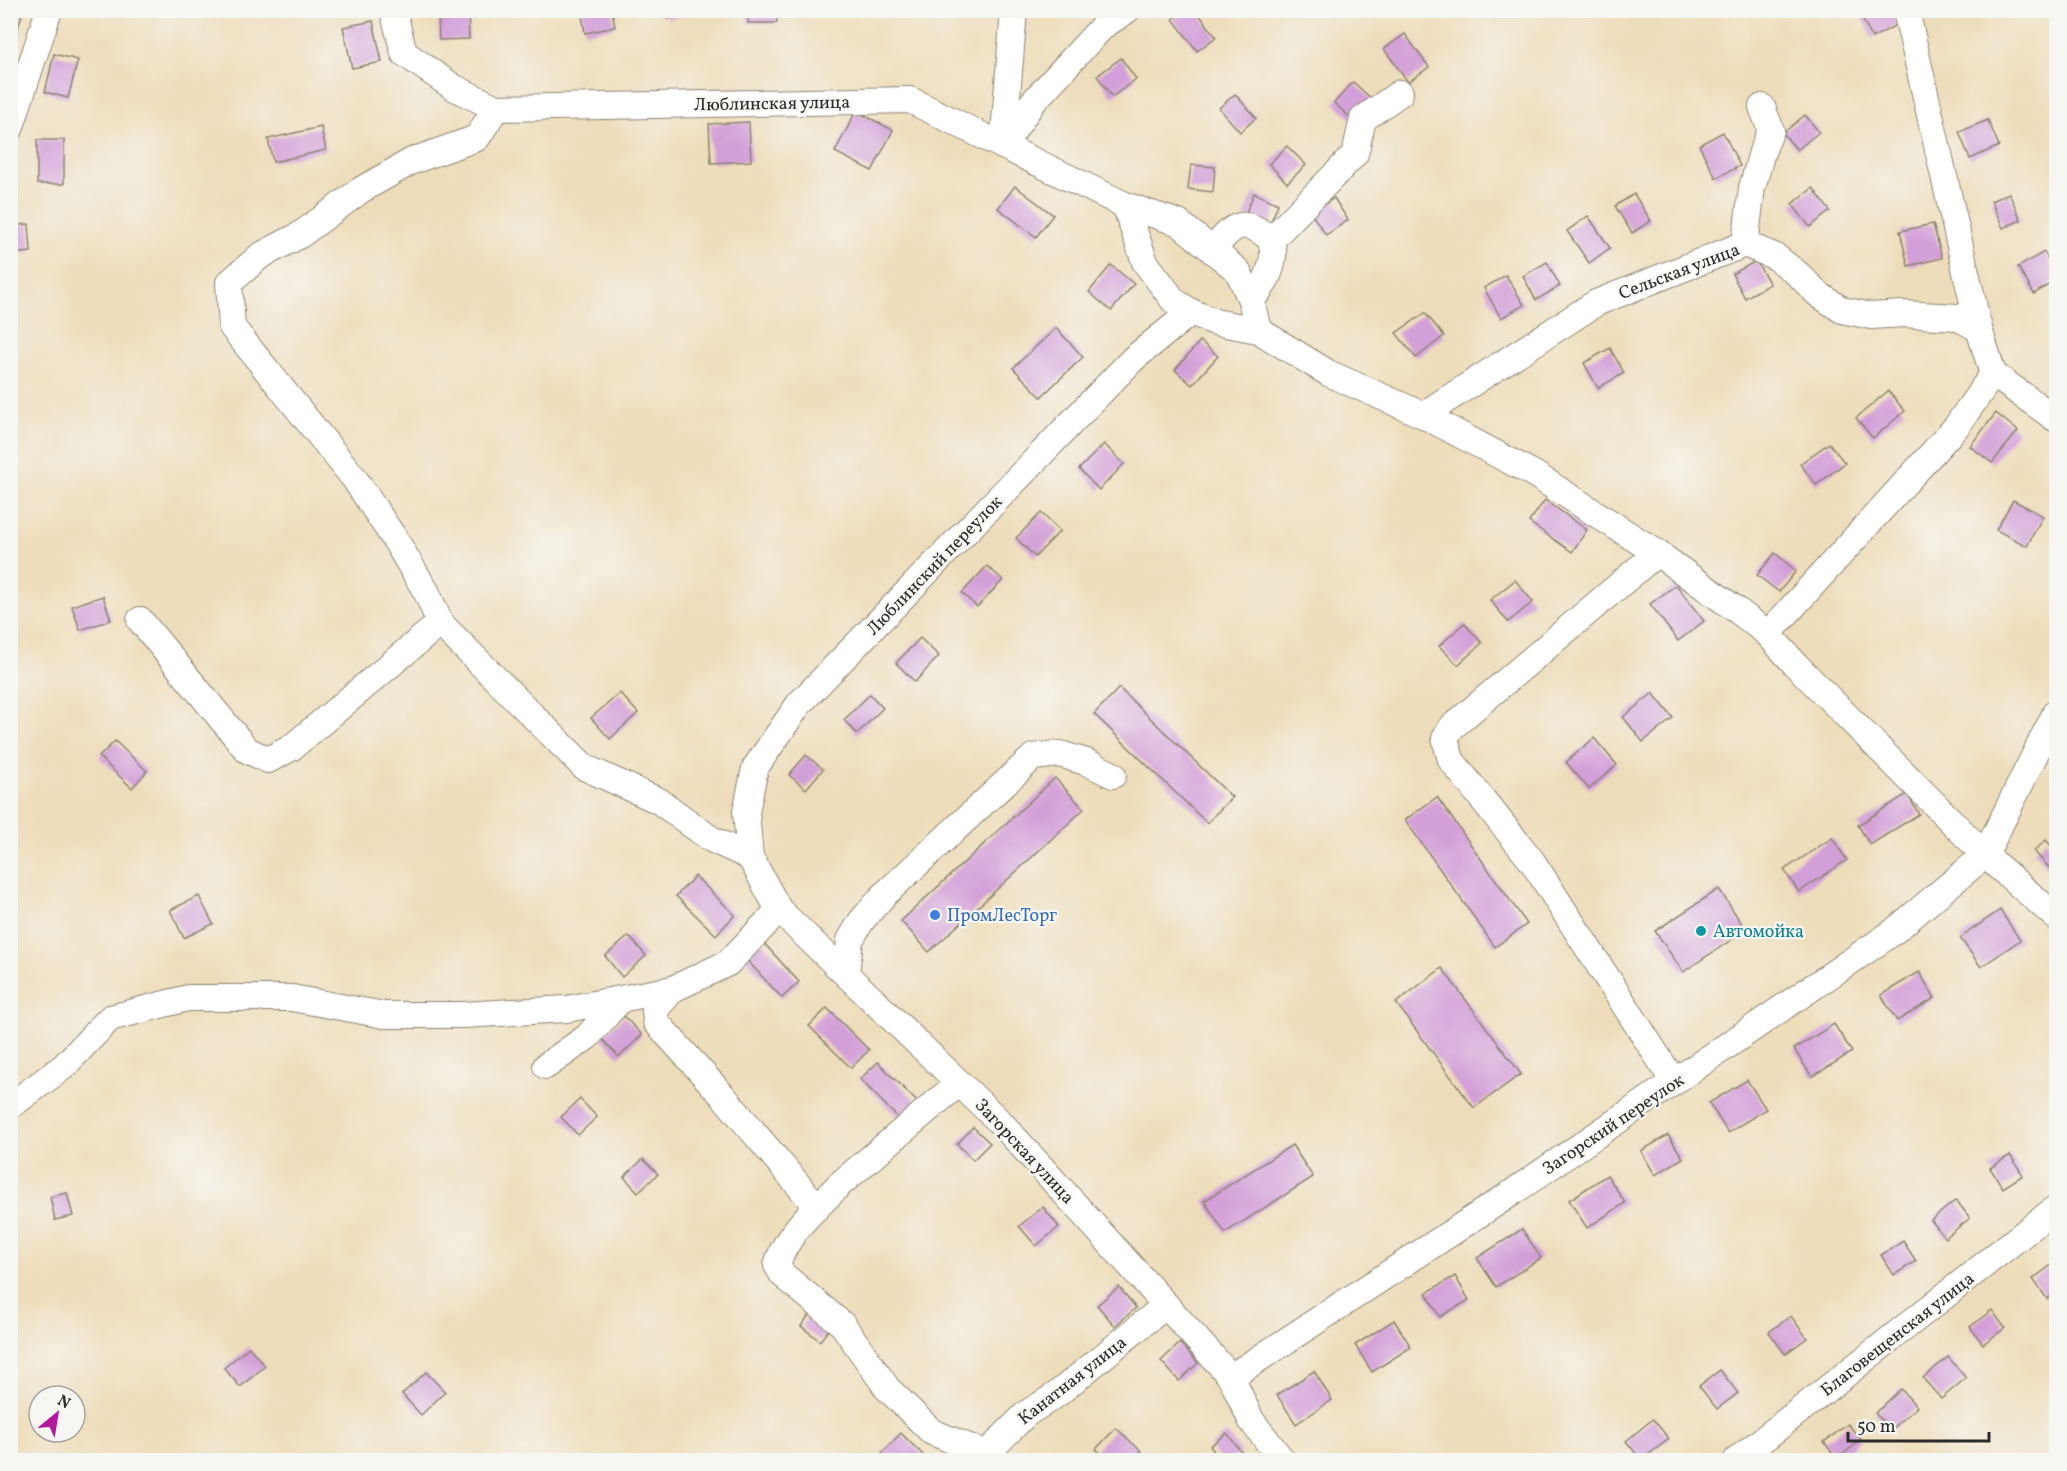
<svg xmlns="http://www.w3.org/2000/svg" width="2067" height="1471" font-family="Vollkorn,serif">
  <style>
    .building { fill: #d39fd8 }
    .lines { fill: none; stroke-linecap: round; stroke-linejoin: round }
    .minor-casing { stroke: #8c8472; stroke-width: 28 }
    .minor { stroke: #fff; stroke-width: 26 }
    .shop-dot { fill: #3f7fe0; stroke: #f6f6f2; stroke-width: 2 }
    .culture-dot { fill: #0f9aa8; stroke: #f6f6f2; stroke-width: 2 }
    .labels { text-anchor: middle; stroke-width: 4.5; stroke-linejoin: round; paint-order: stroke }
    .street-label { font-size: 18px; fill: #2b2b2b; stroke: #f6f6f2 }
    .shop-label { font-size: 18px; fill: #366cbe; stroke: #f6f6f2; text-anchor: start }
    .culture-label { font-size: 18px; fill: #0d838f; stroke: #f6f6f2; text-anchor: start }
  </style>
  <rect width="100%" height="100%" fill="#f6f6f2"/>
  <filter id="ink" filterUnits="userSpaceOnUse"><feTurbulence type="fractalNoise" baseFrequency=".0167" numOctaves="2"/><feDisplacementMap in="SourceGraphic" scale="12" xChannelSelector="R" yChannelSelector="G"/><feConvolveMatrix kernelMatrix="1 2 1 2 8 2 1 2 1" color-interpolation-filters="sRGB"/></filter>
  <filter id="wash" filterUnits="userSpaceOnUse"><feTurbulence type="fractalNoise" baseFrequency=".008" numOctaves="4" result="noise"/><feDisplacementMap in="SourceGraphic" scale="24" xChannelSelector="R" yChannelSelector="G"/><feGaussianBlur stdDeviation="1.35" result="paint"/><feColorMatrix in="noise" values="0 0 0 0 0 0 0 0 0 0 0 0 0 0 0 0 0 1.4 0 .05"/><feComposite in="paint" operator="in"/></filter>
  <g filter="url(#wash)">
    <rect width="100%" height="100%" fill="#eeddba"/>
    <g id="blocks">
      <g class="building">
        <polygon points="10,10 23,10 15,40 10,39"/>
        <polygon points="438,10 468,10 469,39 439,40"/>
        <polygon points="581,10 612,10 615,27 585,33"/>
        <polygon points="665,10 694,10 694,13 667,19"/>
        <polygon points="748,10 776,10 777,23 748,23"/>
        <polygon points="1184,10 1196,10 1216,37 1197,51 1173,19"/>
        <polygon points="1871,10 1890,10 1898,24 1872,38 1861,16"/>
        <polygon points="373,21 382,62 352,68 343,27"/>
        <polygon points="1405,34 1429,67 1408,82 1384,49"/>
        <polygon points="54,54 78,60 68,98 45,92"/>
        <polygon points="1121,58 1136,79 1112,97 1097,76"/>
        <polygon points="1353,82 1374,101 1355,122 1334,103"/>
        <polygon points="1235,94 1256,118 1240,132 1219,108"/>
        <polygon points="856,111 893,130 872,171 835,152"/>
        <polygon points="1805,115 1819,132 1797,150 1783,133"/>
        <polygon points="1988,120 1999,146 1970,159 1959,132"/>
        <polygon points="749,122 751,161 711,163 709,124"/>
        <polygon points="321,127 326,150 273,162 268,139"/>
        <polygon points="1723,132 1740,166 1716,178 1699,145"/>
        <rect x="37" y="140" width="27" height="44"/>
        <polygon points="1287,146 1306,165 1287,183 1269,164"/>
        <polygon points="1191,165 1215,167 1213,192 1188,189"/>
        <polygon points="1015,186 1053,215 1036,237 998,208"/>
        <polygon points="1813,188 1830,211 1810,227 1792,204"/>
        <polygon points="1254,193 1278,204 1269,227 1244,217"/>
        <polygon points="2009,193 2021,220 2003,228 1991,201"/>
        <polygon points="1634,194 1651,221 1632,233 1615,206"/>
        <polygon points="1334,198 1348,220 1326,235 1311,213"/>
        <polygon points="1588,216 1610,248 1589,263 1567,231"/>
        <polygon points="29,224 31,252 10,254 10,226"/>
        <polygon points="1933,224 1942,258 1908,266 1900,231"/>
        <polygon points="2044,252 2056,273 2056,280 2034,294 2018,267"/>
        <polygon points="1756,261 1770,284 1745,298 1732,274"/>
        <polygon points="1547,262 1560,286 1536,300 1523,276"/>
        <polygon points="1111,265 1134,284 1111,311 1089,292"/>
        <polygon points="1506,275 1524,305 1501,318 1484,288"/>
        <polygon points="1425,313 1444,336 1416,358 1396,333"/>
        <polygon points="1056,328 1083,357 1041,397 1013,368"/>
        <polygon points="1200,341 1218,356 1192,385 1175,370"/>
        <polygon points="1610,348 1624,373 1598,388 1584,363"/>
        <polygon points="1888,391 1905,411 1873,438 1856,418"/>
        <polygon points="1996,413 2018,431 1992,463 1970,446"/>
        <polygon points="1829,443 1845,463 1816,485 1800,464"/>
        <polygon points="1104,444 1124,464 1099,490 1079,469"/>
        <polygon points="1545,500 1587,530 1572,552 1529,522"/>
        <polygon points="2013,500 2043,516 2027,546 1996,530"/>
        <polygon points="1041,513 1060,531 1035,557 1016,538"/>
        <polygon points="1775,553 1796,571 1779,592 1757,575"/>
        <polygon points="987,566 1003,580 977,607 962,593"/>
        <polygon points="1515,580 1533,602 1508,622 1490,600"/>
        <polygon points="1676,585 1704,621 1678,641 1650,604"/>
        <polygon points="103,596 111,620 80,630 72,606"/>
        <polygon points="1464,623 1482,643 1458,665 1439,646"/>
        <polygon points="920,638 939,656 915,682 896,663"/>
        <polygon points="1119,688 1232,797 1207,823 1094,714"/>
        <polygon points="620,693 638,713 610,739 591,718"/>
        <polygon points="1653,693 1673,718 1643,742 1623,717"/>
        <polygon points="870,694 883,708 857,734 844,720"/>
        <polygon points="1594,738 1617,765 1589,789 1566,762"/>
        <polygon points="115,741 147,771 132,788 99,757"/>
        <polygon points="806,755 823,769 806,789 789,775"/>
        <polygon points="1055,778 1084,809 929,952 901,921"/>
        <polygon points="1907,794 1919,814 1870,845 1858,825"/>
        <polygon points="1437,797 1527,924 1495,947 1405,820"/>
        <polygon points="1832,838 1847,860 1799,892 1784,870"/>
        <polygon points="2046,840 2056,851 2056,866 2052,871 2034,851"/>
        <polygon points="695,876 735,915 716,935 676,896"/>
        <polygon points="1719,889 1746,930 1683,972 1655,931"/>
        <polygon points="199,896 213,924 184,938 170,910"/>
        <polygon points="2000,910 2020,940 1981,967 1960,938"/>
        <polygon points="629,936 646,956 622,977 605,956"/>
        <polygon points="762,941 799,982 782,998 744,957"/>
        <polygon points="1442,968 1521,1074 1474,1108 1396,1003"/>
        <polygon points="1919,972 1935,998 1897,1021 1881,995"/>
        <polygon points="827,1008 869,1050 851,1068 809,1026"/>
        <polygon points="624,1016 642,1035 619,1057 601,1038"/>
        <polygon points="1834,1024 1852,1052 1812,1077 1794,1049"/>
        <polygon points="878,1062 919,1104 901,1121 860,1079"/>
        <polygon points="1747,1080 1766,1109 1728,1133 1709,1103"/>
        <polygon points="580,1099 597,1117 578,1135 561,1117"/>
        <polygon points="973,1127 990,1143 973,1160 957,1144"/>
        <polygon points="1668,1135 1683,1158 1655,1175 1641,1151"/>
        <polygon points="1292,1145 1313,1177 1225,1233 1204,1201"/>
        <polygon points="2010,1155 2023,1175 2003,1188 1990,1168"/>
        <polygon points="643,1159 658,1174 638,1192 624,1177"/>
        <polygon points="1607,1175 1625,1203 1587,1228 1569,1200"/>
        <polygon points="67,1193 73,1216 55,1220 50,1197"/>
        <polygon points="1956,1200 1970,1218 1945,1238 1931,1220"/>
        <polygon points="1043,1207 1059,1227 1036,1246 1019,1226"/>
        <polygon points="1522,1229 1541,1258 1496,1287 1477,1258"/>
        <polygon points="1903,1241 1916,1261 1894,1275 1881,1255"/>
        <polygon points="2051,1265 2056,1273 2056,1292 2047,1299 2033,1279"/>
        <polygon points="1455,1276 1469,1300 1440,1317 1426,1293"/>
        <polygon points="1119,1287 1136,1308 1115,1326 1097,1305"/>
        <polygon points="813,1310 832,1325 820,1341 801,1326"/>
        <polygon points="1992,1310 2005,1328 1983,1344 1970,1327"/>
        <polygon points="1791,1316 1807,1338 1785,1354 1769,1332"/>
        <polygon points="1394,1320 1411,1347 1372,1372 1355,1345"/>
        <polygon points="1180,1343 1198,1363 1179,1381 1161,1361"/>
        <polygon points="249,1347 265,1366 240,1387 224,1368"/>
        <polygon points="1948,1357 1966,1378 1941,1399 1923,1378"/>
        <polygon points="1720,1370 1738,1393 1717,1409 1699,1386"/>
        <polygon points="1314,1371 1332,1400 1296,1424 1277,1395"/>
        <polygon points="426,1372 445,1392 421,1415 402,1394"/>
        <polygon points="1901,1389 1917,1407 1891,1430 1875,1413"/>
        <polygon points="1653,1419 1669,1439 1641,1460 1626,1441"/>
        <polygon points="1848,1424 1861,1440 1837,1459 1824,1442"/>
        <polygon points="1116,1428 1141,1451 1132,1460 1108,1460 1096,1449"/>
        <polygon points="901,1433 923,1455 918,1460 890,1460 882,1453"/>
        <polygon points="1227,1433 1242,1453 1231,1460 1220,1460 1210,1446"/>
      </g>
    </g>
  </g>
  <g filter="url(#ink)">
    <use href="#blocks" fill-opacity="0" stroke="#8c8472" stroke-width="1.5"/>
    <g class="lines">
      <defs>
        <g id="minor">
          <polyline points="393,10 404,53 453,87 496,108 910,100 1003,146 1033,102 1103,26 1127,10"/>
          <polyline points="1014,10 1003,146 1125,205 1179,223 1238,271 1251,300 1258,330"/>
          <polyline points="1906,10 1979,329 1993,374 2056,419"/>
          <polyline points="496,108 477,138 412,161 361,190 300,235 260,256 229,283 232,327 354,478 396,541 427,593 440,623 584,767 659,801 711,839 750,857"/>
          <polyline points="10,129 49,10"/>
          <polyline points="1125,205 1145,262 1174,301 1191,312 1215,322 1258,330 1328,373 1423,415 1534,474 1657,553 1738,611 1768,634 1797,666 1985,855 2056,917"/>
          <polyline points="1745,244 1752,188 1762,152 1771,130 1762,107"/>
          <path d="M1213,251c18,-26 31,-36 58,-11l84,-86 8,-35 37,-26"/>
          <path d="M1251,300c15,-15 27,-39 20,-60"/>
          <polyline points="1191,312 1133,359 799,704 755,768 746,812 750,857 779,910 1002,1124 1231,1377 1251,1420 1282,1460"/>
          <polyline points="1423,415 1596,303 1745,244 1776,257 1799,275 1818,294 1842,310 1871,316 1903,314 1957,317 1979,329"/>
          <polyline points="1657,553 1452,727 1445,738 1451,760 1532,861 1674,1082"/>
          <polyline points="140,620 247,750 268,760 291,748 440,623"/>
          <polyline points="1768,634 1956,427 1993,374"/>
          <polyline points="846,974 850,940 862,920 885,894 1033,757 1060,754 1086,762 1113,775"/>
          <path d="M673,989l-18,21 1,12 67,74 94,111c-18,17 -33,35 -40,58l6,10 60,50 44,63 45,44 54,22"/>
          <polyline points="546,1066 587,1037 621,999"/>
          <polyline points="10,1106 63,1067 110,1018 188,998 292,998 384,1015 463,1015 567,1009 673,989 728,963 779,910"/>
          <polyline points="817,1207 840,1184 959,1083"/>
          <polyline points="1231,1377 1507,1196 1892,933 1985,855 2056,712"/>
          <polyline points="985,1460 986,1454 1026,1414 1056,1395 1166,1305"/>
          <polyline points="1737,1460 2056,1208"/>
        </g>
      </defs>
      <use href="#minor" class="minor-casing"/>
      <use href="#minor" class="minor"/>
    </g>
  </g>
  <circle class="shop-dot" cx="935" cy="915" r="6"/>
  <circle class="culture-dot" cx="1701" cy="931" r="6"/>
  <g class="labels">
    <g class="street-label">
      <text transform="translate(772 103) rotate(-1)" y="6">Люблинская улица</text>
      <text transform="translate(1679 271) rotate(-21)" y="6">Сельская улица</text>
      <text transform="translate(934 565) rotate(-46)" y="6">Люблинский переулок</text>
      <text transform="translate(1613 1124) rotate(-34)" y="6">Загорский переулок</text>
      <text transform="translate(1025 1151) rotate(47)" y="6">Загорская улица</text>
      <text transform="translate(1897 1334) rotate(-38)" y="6">Благовещенская улица</text>
      <text transform="translate(1072 1380) rotate(-38)" y="6">Канатная улица</text>
    </g>
    <g class="shop-label">
      <text x="947" y="921">ПромЛесТорг</text>
    </g>
    <g class="culture-label">
      <text x="1713" y="937">Автомойка</text>
    </g>
  </g>
  <rect width="2067" height="1471" fill="none" stroke="#f6f6f2" stroke-width="36"/>
  <g transform="translate(57 1414) rotate(30)"><circle r="28" fill="#f6f6f2" stroke="#a5a5a2" stroke-width="1.5"/>
  <path d="M0-4.5L10 22L0 15L-10 22Z" fill="#b5179e"/>
  <text y="-9" font-size="16" font-weight="bold" text-anchor="middle" fill="#2b2b2b">N</text>
  </g>
  <path d="M1848 1432v9h141v-9" fill="none" stroke="#2b2b2b" stroke-width="3"/>
  <text x="1857" y="1432" font-size="18" fill="#2b2b2b" stroke="#f6f6f2" stroke-width="4.5" paint-order="stroke">50 m</text>
</svg>
